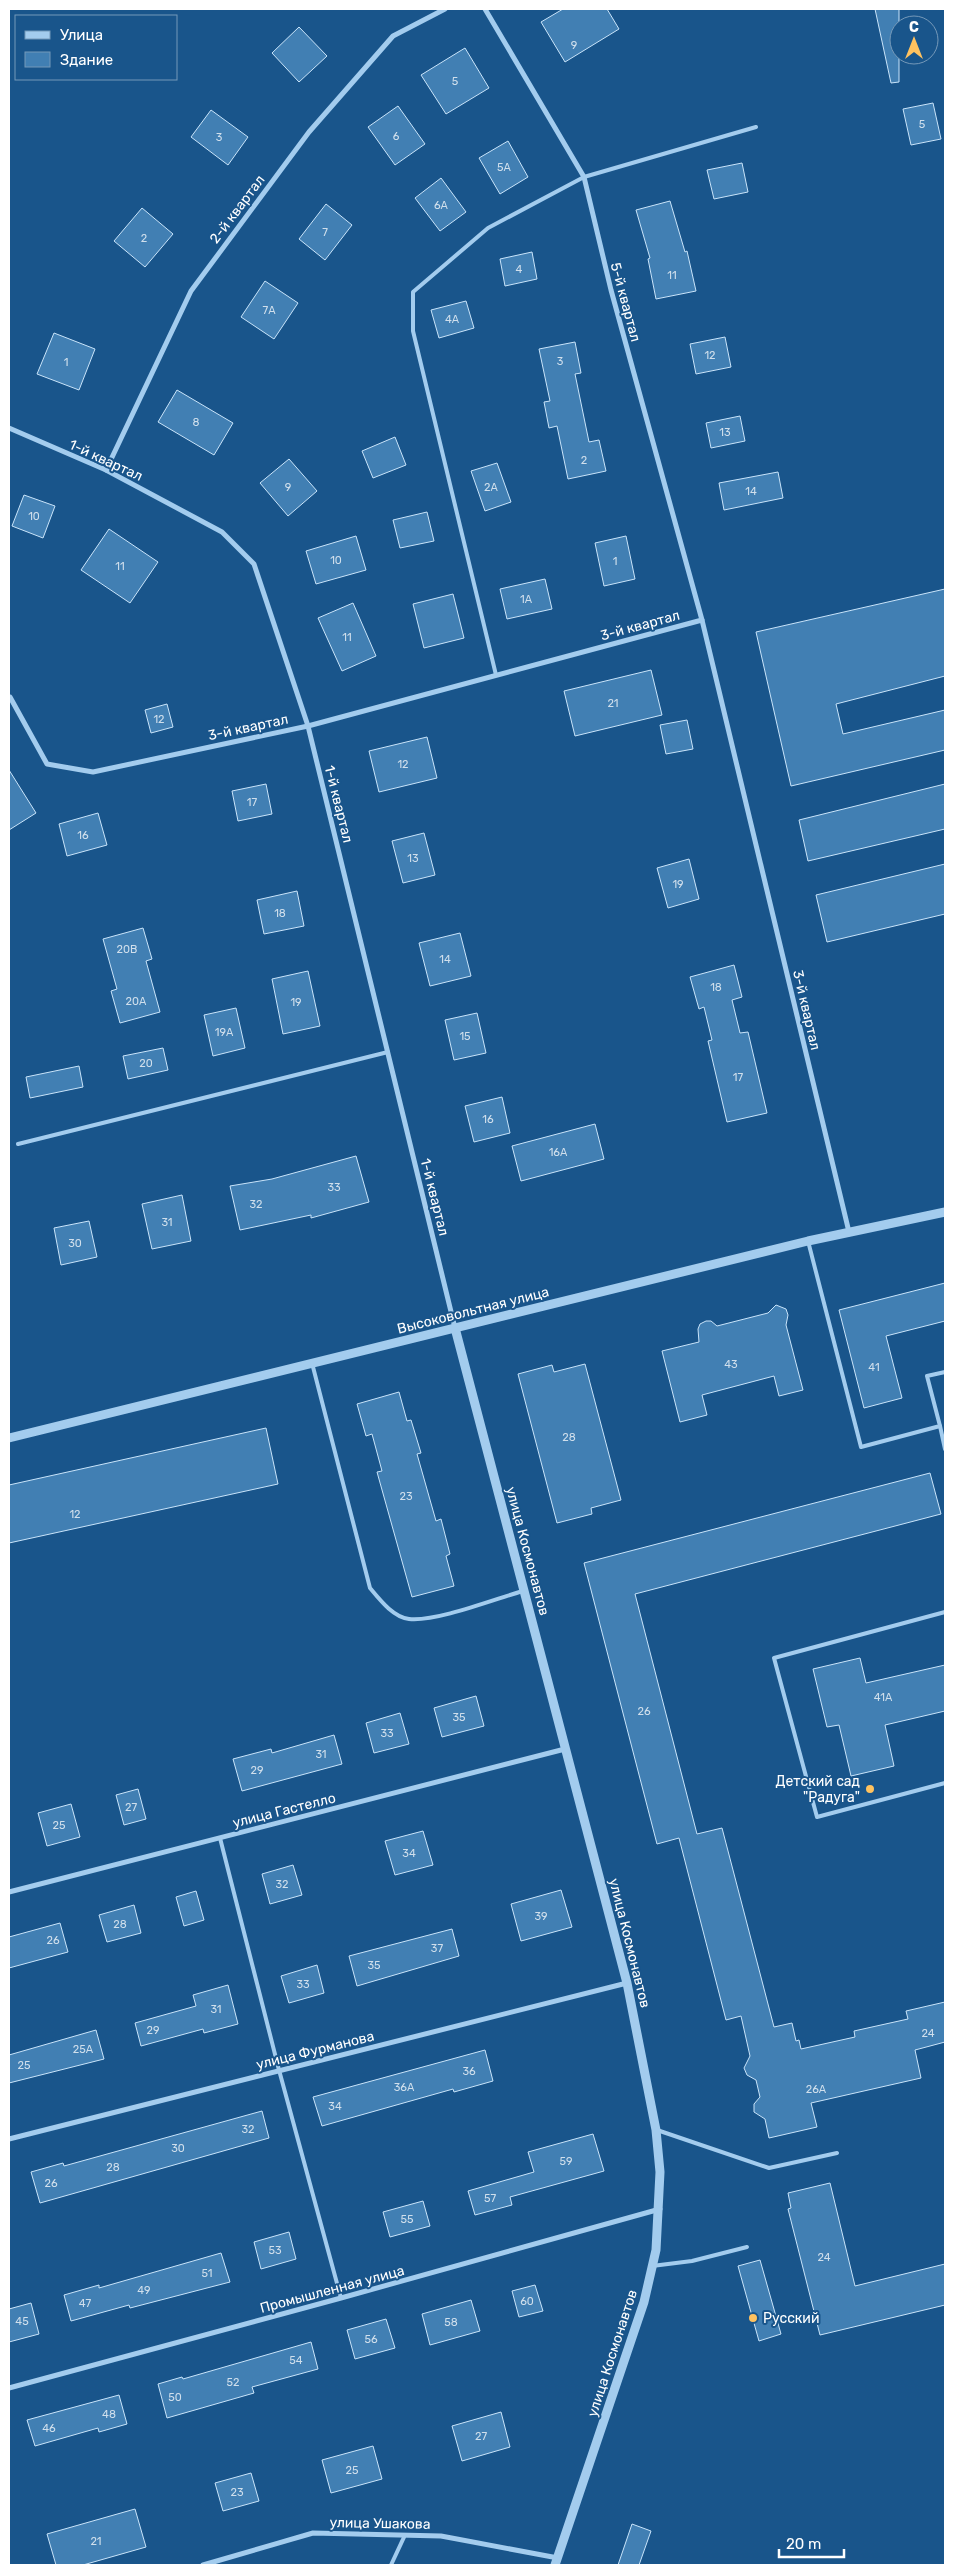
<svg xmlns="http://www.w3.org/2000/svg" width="954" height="2574" font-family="Rubik,sans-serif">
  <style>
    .building { fill: #417fb3; stroke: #c9e4fa }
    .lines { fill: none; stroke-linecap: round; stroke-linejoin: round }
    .service { stroke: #a3ccee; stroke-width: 4 }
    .minor { stroke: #a3ccee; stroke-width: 5 }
    .tertiary { stroke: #a3ccee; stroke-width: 9 }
    .poi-dot { fill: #ffc25f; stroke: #19558b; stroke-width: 2 }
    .labels { text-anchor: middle; stroke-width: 4; stroke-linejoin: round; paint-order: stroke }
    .number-label { font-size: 11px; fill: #d0dfec }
    .street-label { font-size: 14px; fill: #fff; stroke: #19558b }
    .poi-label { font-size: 14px; fill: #fff; stroke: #19558b; text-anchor: end }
  </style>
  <rect width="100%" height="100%" fill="#19558b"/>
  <g class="building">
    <polygon points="563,9 607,9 619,29 565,62 541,22"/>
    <polygon points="875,9 899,9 899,82 891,83"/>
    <polygon points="299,27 327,56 299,82 272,53"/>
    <polygon points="465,48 489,88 446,114 421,75"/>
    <polygon points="933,103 941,139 911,145 903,109"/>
    <polygon points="398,106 425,144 395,165 368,127"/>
    <polygon points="211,110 248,137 228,165 191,137"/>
    <polygon points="508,141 528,177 500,194 479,158"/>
    <polygon points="742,163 748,192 714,199 707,170"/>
    <polygon points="441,178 466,212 440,231 415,198"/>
    <polygon points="670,201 685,252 687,251 696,291 656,299 648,259 650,258 636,210"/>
    <polygon points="326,204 352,225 325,260 299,239"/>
    <polygon points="142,208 173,234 145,267 114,241"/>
    <polygon points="532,252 537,279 505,286 500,259"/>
    <polygon points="265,281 298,303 274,339 241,317"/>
    <polygon points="466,301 474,328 439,338 431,310"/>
    <polygon points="54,333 95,349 79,390 37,374"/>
    <polygon points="725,337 731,367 696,374 690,344"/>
    <polygon points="575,342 581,373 575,374 589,442 599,440 606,471 568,479 557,426 549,428 544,402 550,401 539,349"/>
    <polygon points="177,390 233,423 214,455 158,422"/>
    <polygon points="740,416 745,441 711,448 706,423"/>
    <polygon points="395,437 406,465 373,478 362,451"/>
    <polygon points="289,459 317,491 288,516 260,483"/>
    <polygon points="497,463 511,502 485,511 471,471"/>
    <polygon points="778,472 783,498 724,510 719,483"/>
    <polygon points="24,495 55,506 43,538 12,526"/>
    <polygon points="427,512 434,541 400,548 393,520"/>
    <polygon points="109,529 158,562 130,603 81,570"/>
    <polygon points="356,536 366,570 316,584 306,551"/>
    <polygon points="626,536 635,579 604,586 595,543"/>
    <polygon points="545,579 552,609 507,619 500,589"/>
    <polygon points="945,589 945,676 836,704 843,734 945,710 945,750 791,786 756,632"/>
    <polygon points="453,594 464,638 424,648 413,604"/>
    <polygon points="353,603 376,656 342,671 318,618"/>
    <polygon points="651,670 662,715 575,736 564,691"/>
    <polygon points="167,704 173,727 151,733 145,710"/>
    <polygon points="687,720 693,749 666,754 660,725"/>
    <polygon points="427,737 437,778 379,792 369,751"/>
    <polygon points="9,770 36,813 9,830"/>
    <polygon points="266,784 272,814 238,821 232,791"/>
    <polygon points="945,784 945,829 808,861 799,820"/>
    <polygon points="98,813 107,845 67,856 59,824"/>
    <polygon points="424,833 435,875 403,883 392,841"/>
    <polygon points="689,859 699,899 668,908 657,868"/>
    <polygon points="945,864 945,914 827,942 816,895"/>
    <polygon points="297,891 304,926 264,934 257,900"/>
    <polygon points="143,928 152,959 146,961 160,1012 120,1023 111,991 117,989 103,939"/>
    <polygon points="460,933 471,976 430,986 419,943"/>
    <polygon points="734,965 742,997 732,1000 740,1033 748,1032 767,1113 727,1122 708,1041 712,1040 704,1007 699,1009 690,977"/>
    <polygon points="308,971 320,1026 283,1034 272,979"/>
    <polygon points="236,1008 245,1048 213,1056 204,1015"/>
    <polygon points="477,1013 486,1053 454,1060 445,1020"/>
    <polygon points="163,1048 168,1070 128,1079 123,1056"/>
    <polygon points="79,1066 83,1087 30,1098 26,1077"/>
    <polygon points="502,1097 510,1133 474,1142 465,1106"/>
    <polygon points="595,1124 604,1159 521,1181 512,1146"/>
    <polygon points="356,1156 369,1202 311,1218 311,1215 240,1230 230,1186 272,1179"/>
    <polygon points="182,1195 191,1241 152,1249 142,1204"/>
    <polygon points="89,1221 97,1257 61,1265 54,1228"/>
    <polygon points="945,1283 945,1321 886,1336 902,1398 864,1408 839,1310"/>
    <polygon points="776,1305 786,1309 788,1315 786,1325 803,1390 779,1396 774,1376 702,1395 707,1415 680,1422 662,1351 699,1342 698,1329 700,1324 706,1321 711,1321 717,1326 768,1313"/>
    <polygon points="585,1364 621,1500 591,1508 592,1514 557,1523 518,1374 552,1365 554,1372"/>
    <polygon points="399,1392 407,1421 411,1420 421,1453 417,1454 436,1521 441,1519 450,1554 446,1556 454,1586 412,1597 377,1472 382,1471 372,1434 366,1436 357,1404"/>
    <polygon points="266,1428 278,1484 9,1543 9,1485"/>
    <polygon points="930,1473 941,1514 635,1594 697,1834 722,1828 774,2027 792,2023 796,2041 799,2040 801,2049 855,2037 854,2031 908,2019 906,2011 945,2002 945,2042 915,2050 921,2078 811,2103 817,2127 769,2138 765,2119 754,2112 754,2104 760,2097 756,2080 747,2075 744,2068 750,2056 741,2016 726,2020 679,1838 657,1844 584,1563"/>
    <polygon points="860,1658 866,1683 945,1665 945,1711 885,1725 894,1766 851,1776 839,1725 827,1727 813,1669"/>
    <polygon points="476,1696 484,1726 442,1737 434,1708"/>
    <polygon points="400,1713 409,1744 374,1753 366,1723"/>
    <polygon points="334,1735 342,1764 242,1791 233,1759 271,1749 272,1753"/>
    <polygon points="138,1789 146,1819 124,1825 116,1795"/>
    <polygon points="71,1804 80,1837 47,1846 38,1813"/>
    <polygon points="423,1831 433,1865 395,1875 385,1841"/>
    <polygon points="293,1865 302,1895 270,1904 262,1874"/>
    <polygon points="561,1890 572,1927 521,1941 511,1904"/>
    <polygon points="196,1891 204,1920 184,1926 176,1897"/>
    <polygon points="134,1905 141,1933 107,1942 99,1915"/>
    <polygon points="60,1923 68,1952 9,1968 9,1937"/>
    <polygon points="452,1929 459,1956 357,1986 349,1956"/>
    <polygon points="317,1965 324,1993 289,2003 281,1976"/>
    <polygon points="228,1985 238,2024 204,2033 203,2029 141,2046 135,2023 196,2006 193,1995"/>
    <polygon points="96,2030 104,2059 9,2083 9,2055"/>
    <polygon points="485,2050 493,2081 454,2092 453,2089 322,2126 313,2097"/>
    <polygon points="262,2111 269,2138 40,2203 31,2172 63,2163 64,2166"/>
    <polygon points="593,2134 604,2171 510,2197 512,2205 475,2215 468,2191 534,2172 528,2152"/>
    <polygon points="830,2183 855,2286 945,2264 945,2305 820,2335 788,2209 791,2208 788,2193"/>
    <polygon points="423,2201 430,2226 390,2237 383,2212"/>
    <polygon points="289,2232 296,2259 261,2269 254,2242"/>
    <polygon points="221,2253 230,2282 130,2308 129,2305 71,2321 64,2295 99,2285 99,2288"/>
    <polygon points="760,2260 781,2334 759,2341 738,2266"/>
    <polygon points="535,2285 543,2311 519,2317 512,2291"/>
    <polygon points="471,2300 480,2331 430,2345 422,2314"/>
    <polygon points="31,2303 39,2334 9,2342 9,2309"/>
    <polygon points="386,2319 395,2348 355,2359 347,2330"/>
    <polygon points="311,2342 318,2369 252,2387 254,2393 167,2418 158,2384 182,2377 183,2379"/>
    <polygon points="119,2395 127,2424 99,2432 98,2428 35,2446 27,2420"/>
    <polygon points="501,2412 510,2447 462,2461 452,2426"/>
    <polygon points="373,2446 382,2479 331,2493 322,2460"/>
    <polygon points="251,2473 259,2501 223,2511 215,2483"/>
    <polygon points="135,2509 146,2547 83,2565 56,2565 47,2534"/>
    <polygon points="632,2524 651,2531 639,2565 618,2565"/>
  </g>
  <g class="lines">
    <g class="service">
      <polyline points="496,675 413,331 413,292 488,228 584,177 756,127"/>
      <polyline points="18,1144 388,1052"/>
      <polyline points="808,1241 861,1447 940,1426 927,1376 945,1372"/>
      <path d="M312,1363l58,225c10,12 23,29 39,31 27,3 86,-20 114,-28"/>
      <polyline points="940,1426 945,1449"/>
      <polyline points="945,1612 774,1658 817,1817 945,1783"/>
      <polyline points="220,1838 279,2070 341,2298"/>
      <polyline points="657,2130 769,2168 837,2153"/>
      <polyline points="652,2266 692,2261 747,2247"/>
      <polyline points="391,2565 405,2535"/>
    </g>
    <g class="minor">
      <polyline points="485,9 584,177 611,290 702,620 849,1232"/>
      <polyline points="9,428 106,470 222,532 254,564 308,726 455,1328"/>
      <polyline points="106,470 191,291 309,132 393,36 445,9"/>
      <polyline points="10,697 47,764 93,772 308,726 702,620"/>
      <polyline points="9,1892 565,1749"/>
      <polyline points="9,2139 627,1983"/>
      <polyline points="9,2388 341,2298 660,2209"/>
      <polyline points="203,2565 313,2533 441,2536 558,2558"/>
    </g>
    <g class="tertiary">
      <polyline points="455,1328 627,1983 656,2130 660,2172 656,2250 644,2302 555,2565"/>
      <polyline points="9,1438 808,1241 945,1212"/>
    </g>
  </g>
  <g class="poi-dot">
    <circle cx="870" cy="1789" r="5"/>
    <circle cx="753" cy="2318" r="5"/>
  </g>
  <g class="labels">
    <g class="number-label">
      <text x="574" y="49">9</text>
      <text x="455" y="85">5</text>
      <text x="922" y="128">5</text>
      <text x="396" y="140">6</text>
      <text x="219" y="141">3</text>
      <text x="504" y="171">5А</text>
      <text x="441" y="209">6А</text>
      <text x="325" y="236">7</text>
      <text x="144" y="242">2</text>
      <text x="519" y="273">4</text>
      <text x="672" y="279">11</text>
      <text x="269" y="314">7А</text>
      <text x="452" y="323">4А</text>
      <text x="710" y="359">12</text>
      <text x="560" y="365">3</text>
      <text x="66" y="366">1</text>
      <text x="196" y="426">8</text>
      <text x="725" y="436">13</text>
      <text x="584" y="464">2</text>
      <text x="288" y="491">9</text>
      <text x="491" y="491">2А</text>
      <text x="751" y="495">14</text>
      <text x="34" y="520">10</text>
      <text x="336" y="564">10</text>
      <text x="615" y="565">1</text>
      <text x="120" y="570">11</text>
      <text x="526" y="603">1А</text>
      <text x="347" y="641">11</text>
      <text x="613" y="707">21</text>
      <text x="159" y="723">12</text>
      <text x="403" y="768">12</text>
      <text x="252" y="806">17</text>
      <text x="83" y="839">16</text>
      <text x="413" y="862">13</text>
      <text x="678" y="888">19</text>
      <text x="280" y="917">18</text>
      <text x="127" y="953">20В</text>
      <text x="445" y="963">14</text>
      <text x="716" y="991">18</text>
      <text x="136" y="1005">20А</text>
      <text x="296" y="1006">19</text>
      <text x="224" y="1036">19А</text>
      <text x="465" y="1040">15</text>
      <text x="146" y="1067">20</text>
      <text x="738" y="1081">17</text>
      <text x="488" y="1123">16</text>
      <text x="558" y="1156">16А</text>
      <text x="334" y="1191">33</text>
      <text x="256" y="1208">32</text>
      <text x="167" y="1226">31</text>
      <text x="75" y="1247">30</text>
      <text x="731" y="1368">43</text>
      <text x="874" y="1371">41</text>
      <text x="569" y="1441">28</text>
      <text x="406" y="1500">23</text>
      <text x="75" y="1518">12</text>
      <text x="883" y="1701">41А</text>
      <text x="644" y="1715">26</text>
      <text x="459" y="1721">35</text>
      <text x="387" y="1737">33</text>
      <text x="321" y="1758">31</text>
      <text x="257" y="1774">29</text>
      <text x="131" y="1811">27</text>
      <text x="59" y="1829">25</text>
      <text x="409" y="1857">34</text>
      <text x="282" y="1888">32</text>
      <text x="541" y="1920">39</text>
      <text x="120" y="1928">28</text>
      <text x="53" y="1944">26</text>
      <text x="437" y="1952">37</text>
      <text x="374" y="1969">35</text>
      <text x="303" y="1988">33</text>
      <text x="216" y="2013">31</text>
      <text x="153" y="2034">29</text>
      <text x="928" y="2037">24</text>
      <text x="83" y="2053">25А</text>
      <text x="24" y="2069">25</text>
      <text x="469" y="2075">36</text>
      <text x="404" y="2091">36А</text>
      <text x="816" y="2093">26А</text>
      <text x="335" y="2110">34</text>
      <text x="248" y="2133">32</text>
      <text x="178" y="2152">30</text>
      <text x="566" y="2165">59</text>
      <text x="113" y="2171">28</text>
      <text x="51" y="2187">26</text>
      <text x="490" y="2202">57</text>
      <text x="407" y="2223">55</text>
      <text x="275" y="2254">53</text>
      <text x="824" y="2261">24</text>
      <text x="207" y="2277">51</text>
      <text x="144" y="2294">49</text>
      <text x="527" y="2305">60</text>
      <text x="85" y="2307">47</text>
      <text x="22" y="2325">45</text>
      <text x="451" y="2326">58</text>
      <text x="371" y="2343">56</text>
      <text x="296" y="2364">54</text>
      <text x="233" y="2386">52</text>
      <text x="175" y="2401">50</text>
      <text x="109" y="2418">48</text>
      <text x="49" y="2432">46</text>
      <text x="481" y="2440">27</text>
      <text x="352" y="2474">25</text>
      <text x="237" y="2496">23</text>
      <text x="96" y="2545">21</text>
    </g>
    <g class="street-label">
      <text transform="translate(237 209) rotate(-53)" y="5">2-й квартал</text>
      <text transform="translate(626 302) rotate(75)" y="5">5-й квартал</text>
      <text transform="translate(106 460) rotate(25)" y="5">1-й квартал</text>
      <text transform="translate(640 625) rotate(-15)" y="5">3-й квартал</text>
      <text transform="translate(248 727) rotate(-12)" y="5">3-й квартал</text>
      <text transform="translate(339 804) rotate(76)" y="5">1-й квартал</text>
      <text transform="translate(807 1010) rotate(77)" y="5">3-й квартал</text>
      <text transform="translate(435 1197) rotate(76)" y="5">1-й квартал</text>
      <text transform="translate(473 1310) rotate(-14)" y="5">Высоковольтная улица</text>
      <text transform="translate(528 1551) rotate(75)" y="5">улица Космонавтов</text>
      <text transform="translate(284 1810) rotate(-14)" y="5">улица Гастелло</text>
      <text transform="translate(630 1943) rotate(76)" y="5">улица Космонавтов</text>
      <text transform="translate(315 2050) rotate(-14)" y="5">улица Фурманова</text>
      <text transform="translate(332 2289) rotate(-15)" y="5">Промышленная улица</text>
      <text transform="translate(612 2353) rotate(-72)" y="5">улица Космонавтов</text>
      <text transform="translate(380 2523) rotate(1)" y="5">улица Ушакова</text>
    </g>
    <g class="poi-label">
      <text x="860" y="1786">Детский сад<tspan x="860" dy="16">"Радуга"</tspan></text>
      <text x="763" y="2323" text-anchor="start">Русский</text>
    </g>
  </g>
  <rect width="954" height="2574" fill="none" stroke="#ffffff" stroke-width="20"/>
  <rect x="15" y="15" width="162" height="65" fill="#19558b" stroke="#7599b9"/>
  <rect x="25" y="31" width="25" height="8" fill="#a3ccee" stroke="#7599b9"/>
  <text x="60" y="40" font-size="15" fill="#ffffff">Улица</text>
  <rect x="25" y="52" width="25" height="15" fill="#417fb3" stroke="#7599b9"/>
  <text x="60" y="65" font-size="15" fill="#ffffff">Здание</text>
  <g transform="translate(914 40)"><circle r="24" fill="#19558b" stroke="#7599b9"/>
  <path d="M0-4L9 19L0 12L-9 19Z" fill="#ffc25f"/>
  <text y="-8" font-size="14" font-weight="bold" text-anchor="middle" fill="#ffffff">С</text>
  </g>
  <path d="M779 2549v8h65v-8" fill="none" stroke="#ffffff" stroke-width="2.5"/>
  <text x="786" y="2549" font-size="15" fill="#ffffff" stroke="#19558b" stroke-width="4" paint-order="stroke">20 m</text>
</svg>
